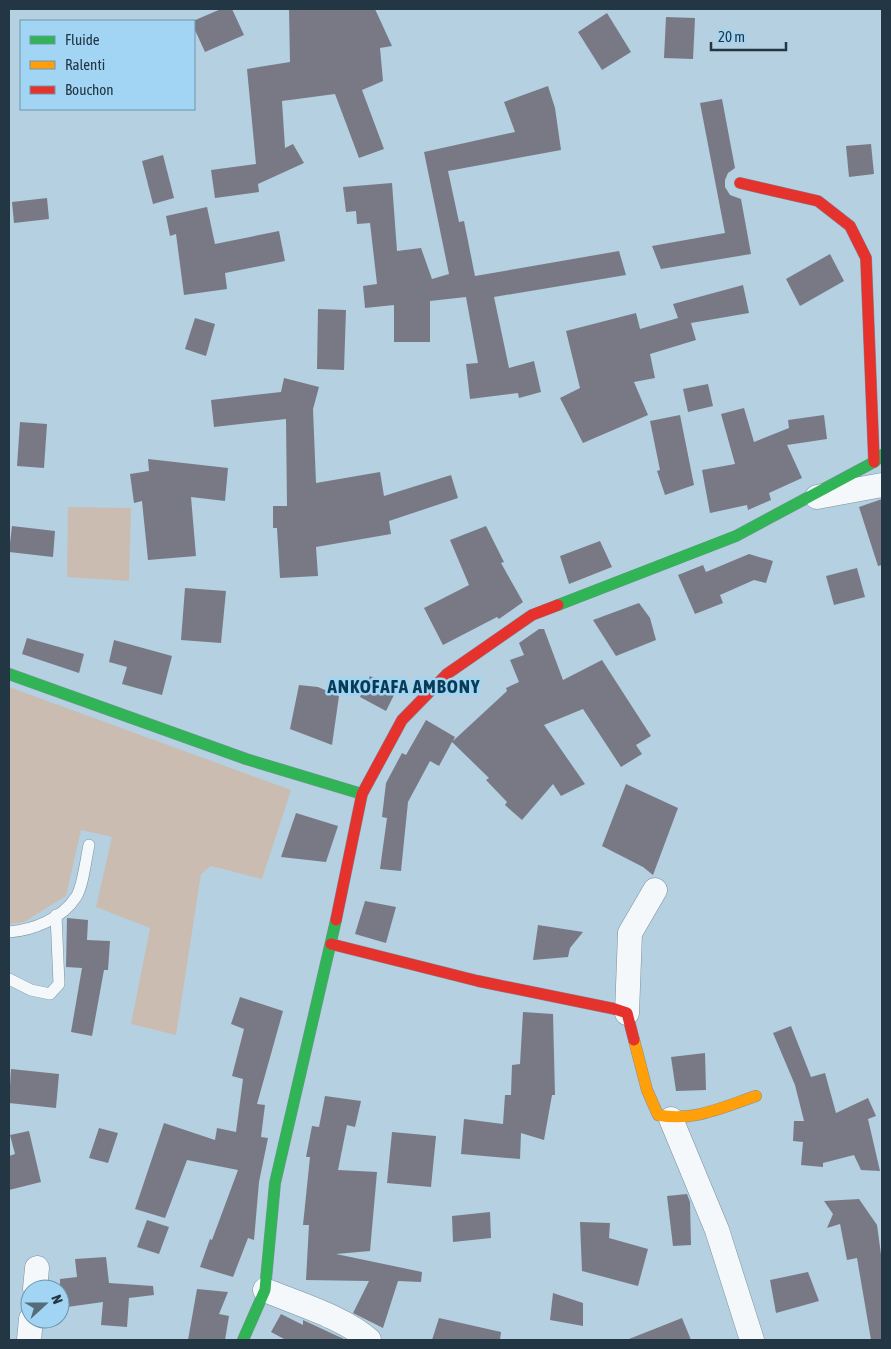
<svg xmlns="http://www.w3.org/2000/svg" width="891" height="1349" font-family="'Asap Condensed',sans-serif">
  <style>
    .green { fill: #cbbcb1 }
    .building { fill: #797986 }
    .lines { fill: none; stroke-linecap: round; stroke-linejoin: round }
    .lane-casing { stroke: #7c919e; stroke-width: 12 }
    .street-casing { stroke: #7c919e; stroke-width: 25 }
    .fast-casing { stroke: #7c919e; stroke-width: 12 }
    .slow-casing { stroke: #7c919e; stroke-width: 12 }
    .jam-casing { stroke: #7c919e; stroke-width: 12 }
    .lane { stroke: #f4f8fa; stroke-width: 11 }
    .street { stroke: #f4f8fa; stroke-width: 24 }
    .fast { stroke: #30b455; stroke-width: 11 }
    .slow { stroke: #ff9f0a; stroke-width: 11 }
    .jam { stroke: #e5322d; stroke-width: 11 }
    .labels { text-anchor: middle; stroke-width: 5; stroke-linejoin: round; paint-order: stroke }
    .district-label { font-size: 19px; font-weight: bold; letter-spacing: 1px; fill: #083c56; stroke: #a2d4f3 }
  </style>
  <rect width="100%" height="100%" fill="#b4d0e1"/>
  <g class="green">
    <polygon points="68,507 131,508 129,581 67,577"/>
    <polygon points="9,687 291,790 262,879 211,866 201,874 176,1035 131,1024 150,928 96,907 112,837 81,830 66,896 24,922 9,924"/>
  </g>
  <g class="building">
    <polygon points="221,9 232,9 244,35 205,52 194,28 193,21"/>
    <polygon points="289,9 375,9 392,46 380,48 383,81 362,90 384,149 359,158 335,94 282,101 285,148 293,144 304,163 258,184 259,192 215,198 211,170 256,164 247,69 290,62"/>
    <polygon points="607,13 631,52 602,70 578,32"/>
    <polygon points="666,17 695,18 693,59 664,58"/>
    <polygon points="548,86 555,108 561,150 448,171 459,222 464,221 475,276 619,251 626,275 494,297 509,368 534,361 541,392 519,398 518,393 470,399 466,364 478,363 466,297 430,301 430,342 394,342 394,305 365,308 363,286 377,284 370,223 357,224 356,211 346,212 343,187 392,183 397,251 421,248 432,279 449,274 424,152 515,132 504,102"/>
    <polygon points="722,99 735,168 728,173 725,180 725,187 730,195 741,199 751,254 661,269 652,246 725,233 700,103"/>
    <polygon points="871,144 874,174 849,177 846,146"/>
    <polygon points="163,155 174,198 153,204 142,161"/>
    <polygon points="47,198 49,219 14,223 12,202"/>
    <polygon points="207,207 215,244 279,231 285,261 225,273 227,289 184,295 176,234 170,236 166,216"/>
    <polygon points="830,254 844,281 800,306 786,279"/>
    <polygon points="743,285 749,313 691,323 696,340 650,354 655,378 634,382 648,415 583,443 560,398 580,388 566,331 636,313 640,329 678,318 673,304"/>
    <polygon points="318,309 346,310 344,370 317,369"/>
    <polygon points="195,318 215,324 206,356 185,349"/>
    <polygon points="284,378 319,387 313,409 316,483 380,472 384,496 451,475 458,498 389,521 391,534 316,547 318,576 280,578 277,528 273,528 273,506 287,506 286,419 214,427 211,400 281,392"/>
    <polygon points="708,384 713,406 688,412 683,389"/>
    <polygon points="744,408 754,442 789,428 788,420 824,415 827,439 787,445 802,478 769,493 771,500 748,510 747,505 710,513 702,470 735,464 721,414"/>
    <polygon points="680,415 694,485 665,495 657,471 660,470 650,421"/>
    <polygon points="20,422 47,424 44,468 17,466"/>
    <polygon points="148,459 228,468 225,501 191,497 196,556 148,560 142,501 134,503 130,474 149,471"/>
    <polygon points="882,499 882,565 878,566 859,507"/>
    <polygon points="12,526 55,531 53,557 9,552"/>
    <polygon points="486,526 504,562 501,563 523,602 499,619 497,617 443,645 424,608 469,585 450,540"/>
    <polygon points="600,541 612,567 569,584 560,556"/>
    <polygon points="749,554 773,561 766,583 754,580 720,595 723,603 695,614 678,575 703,565 706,572"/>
    <polygon points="857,568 865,597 834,605 826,576"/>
    <polygon points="185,588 226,591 221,643 181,640"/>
    <polygon points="639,603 650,618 656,640 616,656 593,620"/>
    <polygon points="539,629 544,629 563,680 602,660 651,736 636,745 642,754 621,767 583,709 544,725 585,784 561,796 553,784 522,820 505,805 507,802 486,780 489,778 452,742 439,766 430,761 408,802 401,871 380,869 387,818 382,817 386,783 402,753 406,755 426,720 455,737 453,741 507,691 506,688 519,682 510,660 524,655 519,643"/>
    <polygon points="27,638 84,654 79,673 22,654"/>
    <polygon points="114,640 172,656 162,695 122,684 127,667 109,662"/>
    <polygon points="370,676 397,689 386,711 360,697"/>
    <polygon points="299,685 318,687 339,696 332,745 290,729"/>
    <polygon points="626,784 678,808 653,875 643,867 602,846"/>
    <polygon points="296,813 338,826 326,862 281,857"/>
    <polygon points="365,901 396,907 386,943 355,934"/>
    <polygon points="67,918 88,920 87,940 110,941 108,970 104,970 92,1036 71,1032 82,968 66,967"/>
    <polygon points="538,925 583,932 570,948 568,957 533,960"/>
    <polygon points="240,997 283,1011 257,1104 265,1105 261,1137 268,1138 259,1182 254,1240 248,1238 233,1277 200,1267 210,1239 212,1240 238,1170 187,1160 165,1218 135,1209 164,1123 215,1140 217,1128 236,1132 243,1079 232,1076 244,1029 231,1024"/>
    <polygon points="523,1012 553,1014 555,1095 552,1095 544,1140 521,1133 520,1159 461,1154 464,1119 503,1124 505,1095 511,1095 512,1065 520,1064"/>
    <polygon points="791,1026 811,1077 825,1073 836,1113 868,1098 876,1116 868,1119 880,1171 861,1170 854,1155 823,1163 823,1167 801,1165 803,1142 793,1141 794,1121 804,1121 795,1085 773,1033"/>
    <polygon points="705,1053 706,1090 676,1091 671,1057"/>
    <polygon points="11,1069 59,1074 56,1108 9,1103"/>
    <polygon points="325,1096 361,1101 355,1127 347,1125 338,1170 377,1172 370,1251 336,1254 422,1272 421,1282 398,1281 383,1328 353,1313 369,1281 306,1280 309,1225 303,1225 310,1157 306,1157 312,1126 319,1127"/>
    <polygon points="99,1128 118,1133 108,1163 89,1158"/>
    <polygon points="29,1131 41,1182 9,1190 9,1156 15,1154 10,1135"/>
    <polygon points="392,1132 436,1136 431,1187 387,1183"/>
    <polygon points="687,1194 690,1202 691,1245 673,1246 667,1196"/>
    <polygon points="859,1199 877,1225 882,1262 882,1340 871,1340 857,1258 847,1260 840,1224 827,1228 833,1214 824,1201"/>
    <polygon points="490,1212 491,1238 453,1242 452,1216"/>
    <polygon points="147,1220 169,1227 159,1254 137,1247"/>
    <polygon points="580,1222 610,1223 609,1238 648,1249 638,1286 582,1271"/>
    <polygon points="106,1257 109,1283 153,1286 154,1295 129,1298 127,1327 101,1325 103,1302 60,1308 60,1279 77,1277 75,1259"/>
    <polygon points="808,1272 819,1301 776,1313 770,1280"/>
    <polygon points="197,1289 228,1292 219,1314 229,1316 225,1340 188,1340"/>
    <polygon points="553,1293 583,1303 583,1326 550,1320"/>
    <polygon points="281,1314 303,1325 303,1320 346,1340 286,1340 271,1332"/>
    <polygon points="439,1318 501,1332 500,1340 432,1340"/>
    <polygon points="682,1318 691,1340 629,1340 629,1339"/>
  </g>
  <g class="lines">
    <defs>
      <g id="lane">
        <path d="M9,932c24,-2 53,-13 67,-35 7,-10 10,-39 13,-52"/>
        <polyline points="9,979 31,990 50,994 59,984 56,915"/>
      </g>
      <g id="street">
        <polyline points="817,497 882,485"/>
        <polyline points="627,1013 630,933 655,890"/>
        <polyline points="671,1119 717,1230 752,1340"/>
        <polyline points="35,1289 37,1268"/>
        <path d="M265,1290c33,14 78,27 104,50"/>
        <polyline points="29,1340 31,1319"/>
      </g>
      <g id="fast">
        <polyline points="558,605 736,536 874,462 882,455"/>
        <polyline points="9,674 246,759 362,794"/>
        <polyline points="243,1340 265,1290 275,1183 336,920"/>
      </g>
      <path id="slow" d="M634,1040l13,50 11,25c35,7 65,-8 98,-19"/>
      <g id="jam">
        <polyline points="740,183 818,201 850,226 866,258 874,462"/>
        <polyline points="336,920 362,794 402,720 447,674 532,615 558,605"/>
        <polyline points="331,944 478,981 615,1009 627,1013 634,1040"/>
      </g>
    </defs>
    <use href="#lane" class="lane-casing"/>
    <use href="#street" class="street-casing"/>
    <use href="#fast" class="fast-casing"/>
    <use href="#slow" class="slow-casing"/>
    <use href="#jam" class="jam-casing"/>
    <use href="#lane" class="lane"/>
    <use href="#street" class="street"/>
    <use href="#fast" class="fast"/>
    <use href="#slow" class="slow"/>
    <use href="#jam" class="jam"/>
  </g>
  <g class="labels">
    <g class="district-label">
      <text x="404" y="693">ANKOFAFA AMBONY</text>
    </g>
  </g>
  <rect width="891" height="1349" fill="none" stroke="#223643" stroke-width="20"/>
  <rect x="20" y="20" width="175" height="90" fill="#a2d4f3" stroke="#6f95ad"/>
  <rect x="30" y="36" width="25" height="8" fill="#30b455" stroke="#6f95ad"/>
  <text x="65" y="45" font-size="15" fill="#223643">Fluide</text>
  <rect x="30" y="61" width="25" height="8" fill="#ff9f0a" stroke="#6f95ad"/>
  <text x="65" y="70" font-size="15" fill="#223643">Ralenti</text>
  <rect x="30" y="86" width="25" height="8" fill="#e5322d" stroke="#6f95ad"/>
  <text x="65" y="95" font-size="15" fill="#223643">Bouchon</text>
  <g transform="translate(45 1304) rotate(69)"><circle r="24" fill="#a2d4f3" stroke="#6f95ad"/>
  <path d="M0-4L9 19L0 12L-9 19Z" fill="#556c7a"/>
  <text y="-8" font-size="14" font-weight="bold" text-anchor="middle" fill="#223643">N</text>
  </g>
  <path d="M711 42v8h75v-8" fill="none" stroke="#223643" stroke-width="2.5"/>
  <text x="718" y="42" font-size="15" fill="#223643" stroke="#a2d4f3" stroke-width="4" paint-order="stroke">20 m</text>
</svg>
